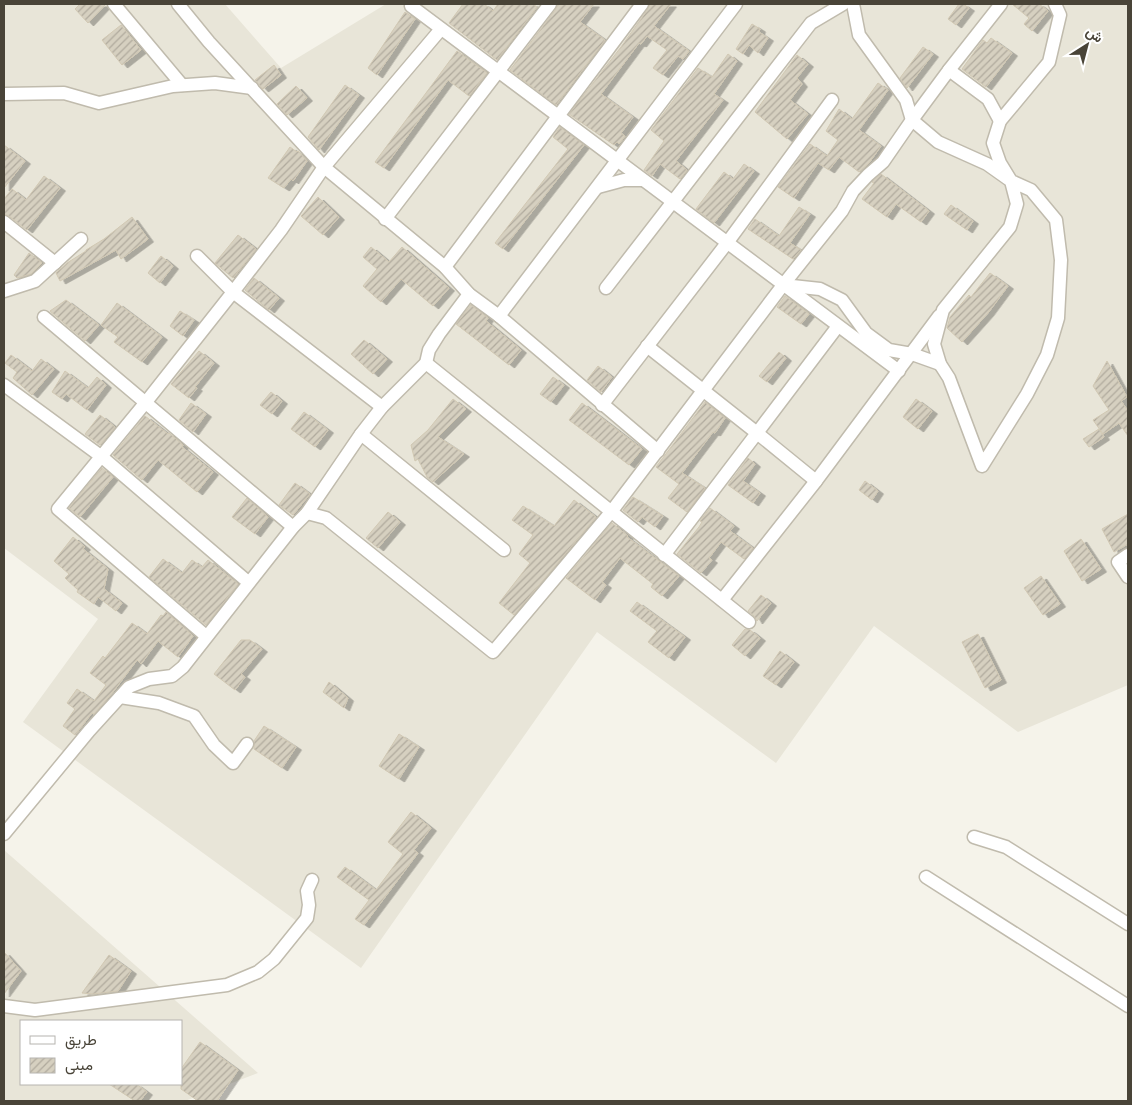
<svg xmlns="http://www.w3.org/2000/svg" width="1132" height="1105" font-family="Helvetica,Vazirmatn,sans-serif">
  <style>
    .residential { fill: #e8e5d8; fill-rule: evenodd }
    .building { fill: url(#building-hatch); stroke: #d1c8b3; filter: url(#shadow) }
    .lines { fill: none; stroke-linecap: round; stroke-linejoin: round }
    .street-casing { stroke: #c0bbad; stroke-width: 15 }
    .street { stroke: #fff; stroke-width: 12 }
  </style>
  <defs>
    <pattern id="building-hatch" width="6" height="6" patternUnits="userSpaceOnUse" patternTransform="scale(1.25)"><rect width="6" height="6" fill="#d6d0c0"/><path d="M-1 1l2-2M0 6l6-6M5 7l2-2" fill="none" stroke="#b0aa9d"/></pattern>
    <filter id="shadow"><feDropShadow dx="5.5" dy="3" stdDeviation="0" flood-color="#0004"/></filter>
  </defs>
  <rect width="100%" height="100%" fill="#f5f3ea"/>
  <g class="residential">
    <polygon points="4,4 225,4 281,68 386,4 1128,4 1128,685 1018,732 874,626 776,763 597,632 361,968 23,722 98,619 4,548"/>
    <path d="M4,850l254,223 -73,28h-181zM21,1021h160v63h-160z"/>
  </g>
  <g class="building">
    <polygon points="80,4 106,4 88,23 75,9"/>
    <polygon points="463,4 484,4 493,11 498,4 533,4 537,7 497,60 449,23"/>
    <polygon points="558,4 594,4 580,22 605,40 556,105 510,70 556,9"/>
    <polygon points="650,4 671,4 654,26 689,51 683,59 678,56 663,75 653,68 667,50 647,36 641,44 639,43 601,94 633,117 621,133 625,136 619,144 617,142 614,145 569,114 621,47 648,9"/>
    <polygon points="959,4 963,4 969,8 956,25 948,19"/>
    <polygon points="1012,4 1039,4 1048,11 1032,31 1024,24 1029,18"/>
    <polygon points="405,12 415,19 377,75 368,68"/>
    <polygon points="752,24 760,29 759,32 768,38 758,53 749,45 743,54 736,49"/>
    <polygon points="121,25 141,50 122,65 102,40"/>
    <polygon points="991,38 1012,53 986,87 962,69 983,40 987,43"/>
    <polygon points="923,47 933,54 907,88 900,78"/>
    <polygon points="457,51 487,73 469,96 448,80 384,168 375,162"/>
    <polygon points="728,54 737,61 714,94 723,100 676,161 687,170 680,179 660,164 652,176 644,170 664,141 651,130 698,68 712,77"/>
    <polygon points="797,55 808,64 797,78 802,84 790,100 808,114 787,139 755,112"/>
    <polygon points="274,65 281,75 263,89 255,80"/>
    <polygon points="878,83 888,90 859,130 881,146 869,163 859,172 839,157 829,170 818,163 794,198 778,187 810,144 827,156 838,140 826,131 839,109 852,119"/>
    <polygon points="345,85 359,95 319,150 308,137"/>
    <polygon points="296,86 307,98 287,115 277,104"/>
    <polygon points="560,127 584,145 503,249 495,243 568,149 553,137"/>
    <polygon points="4,145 25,161 4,188"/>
    <polygon points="290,147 297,152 298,151 307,161 293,181 291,179 284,188 268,178"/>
    <polygon points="744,164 754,171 714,223 696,209 724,172 733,179"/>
    <polygon points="881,174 929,211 921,222 896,204 887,217 862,199 874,183 872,182"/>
    <polygon points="44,176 60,188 27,230 9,216 4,214 4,199 12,189 26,200"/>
    <polygon points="318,197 339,217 323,235 301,216"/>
    <polygon points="951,205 973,221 967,230 944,214"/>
    <polygon points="799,207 810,214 790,243 801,250 793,259 748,229 755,219 779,236"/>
    <polygon points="132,217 148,239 121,259 116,250 60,281 56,273 67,263 86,251 86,250 104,239"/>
    <polygon points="238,235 256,249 233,278 215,263"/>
    <polygon points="371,247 389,262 402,247 449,288 433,306 401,279 381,302 363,286 377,269 363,257"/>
    <polygon points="29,253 42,263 31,274 17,278 14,275"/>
    <polygon points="161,256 173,266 160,283 148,273"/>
    <polygon points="990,273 1008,286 988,313 962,342 947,328 950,317 969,295 971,297"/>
    <polygon points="254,278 279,298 269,310 245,290"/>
    <polygon points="785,296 809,314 801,324 777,307"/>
    <polygon points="66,300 99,325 85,341 50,311"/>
    <polygon points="117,303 162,337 142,362 114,342 118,337 101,325"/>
    <polygon points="471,305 488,318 486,321 521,350 509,365 456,324"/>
    <polygon points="180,311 194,320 183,336 170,326"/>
    <polygon points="364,340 387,359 373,374 351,354"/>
    <polygon points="199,351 214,363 195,387 197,388 189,398 171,384"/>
    <polygon points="779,352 786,358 767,382 759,376"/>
    <polygon points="11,355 32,371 41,359 54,369 32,395 13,378 17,372 5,363"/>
    <polygon points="1107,361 1127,397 1121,401 1128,411 1128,436 1119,423 1103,434 1093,420 1109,410 1093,386"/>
    <polygon points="598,366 612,377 601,392 587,380"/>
    <polygon points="65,371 88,388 97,377 106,385 87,410 66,394 62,399 52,392"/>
    <polygon points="553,377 564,385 551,402 540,394"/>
    <polygon points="271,392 282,401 272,414 260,405"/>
    <polygon points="453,399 466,409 438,437 464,454 433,482 427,477 418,459 415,461 411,445 428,430"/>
    <polygon points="916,399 932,411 918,429 903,417"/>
    <polygon points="705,402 725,418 715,433 713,432 682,473 705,488 687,512 668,498 679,484 656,467"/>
    <polygon points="191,403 206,414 193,432 179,420"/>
    <polygon points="582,403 642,449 629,465 569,420"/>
    <polygon points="304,412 328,430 315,447 291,429"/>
    <polygon points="100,415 115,427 100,445 85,434"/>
    <polygon points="145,416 168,434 169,433 183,445 182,447 213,472 197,492 158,460 142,480 113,455"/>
    <polygon points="1099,429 1104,437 1089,447 1083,439"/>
    <polygon points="748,458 755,464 743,481 760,493 753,503 728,485"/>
    <polygon points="102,468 113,477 80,517 69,508"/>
    <polygon points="865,481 878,491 872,500 859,490"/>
    <polygon points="295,483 310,494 293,515 279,505"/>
    <polygon points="633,497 663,516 655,527 642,517 638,522 623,510"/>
    <polygon points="247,498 268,517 255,534 232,517"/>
    <polygon points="574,500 596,517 514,615 499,603 530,563 519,554 533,535 512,520 523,506 554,526"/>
    <polygon points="710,508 734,526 730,531 753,548 744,559 721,542 709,558 712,560 701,573 677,554 699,527 702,522 700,521"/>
    <polygon points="388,512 400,522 378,548 366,538"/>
    <polygon points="1128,514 1128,544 1114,552 1102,529"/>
    <polygon points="612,523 628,536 627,537 679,576 662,596 651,587 653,584 620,558 602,582 606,585 595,600 566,578"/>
    <polygon points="73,537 85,547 83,549 108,569 104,589 122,603 116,611 98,597 94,604 77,592 78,590 65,578 69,574 54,561"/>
    <polygon points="1081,539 1101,569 1082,581 1064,551"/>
    <polygon points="163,559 182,573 192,560 202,567 208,560 238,584 206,625 149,577"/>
    <polygon points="1041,576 1060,604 1043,615 1024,588"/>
    <polygon points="761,595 771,603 757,621 754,616 748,611"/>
    <polygon points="637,602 685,637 669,658 648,642 657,631 630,611"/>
    <polygon points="166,612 193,636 178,657 158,641 141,664 137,660 113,692 94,714 92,713 75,735 63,726 75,709 67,703 77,689 94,701 106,685 90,673 103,656 105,658 132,623 147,634 161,615 163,616"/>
    <polygon points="745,629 750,630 760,638 745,656 732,645"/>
    <polygon points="978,634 1001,680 985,688 962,642"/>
    <polygon points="241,640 250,640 262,649 241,674 245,677 235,690 214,674"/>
    <polygon points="780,651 794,662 776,685 763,676"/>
    <polygon points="329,682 348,698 344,708 323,692"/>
    <polygon points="264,726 296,747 282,768 254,749 254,741"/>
    <polygon points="399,734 419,747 399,779 379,766"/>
    <polygon points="411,812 431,828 414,850 418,853 364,925 355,919 369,900 337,877 345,867 376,890 403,854 388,842"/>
    <polygon points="4,952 21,971 4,994"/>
    <polygon points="109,955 131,971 118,991 93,994 82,993"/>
    <polygon points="200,1042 238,1070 217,1101 198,1101 181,1089 181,1069"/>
    <polygon points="109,1084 136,1084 147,1092 140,1101 135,1101"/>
  </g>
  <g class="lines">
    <defs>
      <g id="street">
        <polyline points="114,4 182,85"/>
        <polyline points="178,4 209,42 324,167 445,267 469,294 499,316 658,451"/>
        <polyline points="853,4 859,35 906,100 912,120 938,142 987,164 1011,181 1031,190 1056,220 1061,260 1058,318 1047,355 1027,394 982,466 949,378 940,364 934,344 943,310 1010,227 1017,204 1011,181 1000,163 993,143 1000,121 1049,62 1060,15 1055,4"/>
        <polyline points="411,6 899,371"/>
        <polyline points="949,70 1001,4"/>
        <polyline points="4,94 64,93 99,103 173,86 215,83 252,88"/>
        <polyline points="598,187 624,180 643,180"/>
        <polyline points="385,219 550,4"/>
        <polyline points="4,222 55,263"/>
        <polyline points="197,256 233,292 382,407"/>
        <polyline points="445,267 642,4"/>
        <polyline points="783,285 820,289 842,300 866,333 889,350 912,354 940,364"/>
        <polyline points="606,288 811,23 843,4"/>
        <polyline points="4,291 35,281 81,239"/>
        <polyline points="499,316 736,4"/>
        <polyline points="44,317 293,527"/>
        <polyline points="647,346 757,433 664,555"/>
        <polyline points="426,363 749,622"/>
        <polyline points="4,385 102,457 248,582"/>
        <polyline points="602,405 727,243 832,100"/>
        <polyline points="361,434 504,550"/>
        <polyline points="816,481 757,433 838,326"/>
        <polyline points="307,513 326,518 493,652 611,512 783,285 842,211 853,191 868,175 883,162 912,120 949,70 988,99 1000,121"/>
        <polyline points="1128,555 1118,562 1128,577"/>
        <polyline points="722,600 816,481 939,316"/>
        <polyline points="206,636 58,509 146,402 233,292 281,230 324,167 441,29"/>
        <polyline points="120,697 159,703 194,716 214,745 233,763 247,744"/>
        <polyline points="4,834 89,731 129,687 149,679 172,676 183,667 293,527 307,513 361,434 382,407 426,363 429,350 439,334 469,294"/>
        <polyline points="974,837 1006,847 1128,924"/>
        <polyline points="926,877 1128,1006"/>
        <polyline points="4,1006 35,1010 227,985 258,972 274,959 307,918 309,905 307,891 312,880"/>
      </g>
    </defs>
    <use href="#street" class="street-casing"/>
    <use href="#street" class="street"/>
  </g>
  <rect width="1132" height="1105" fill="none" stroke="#494438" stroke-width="10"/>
  <rect x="20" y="1020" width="162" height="65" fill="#ffffff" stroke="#b6b4af"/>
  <rect x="30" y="1036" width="25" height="8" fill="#ffffff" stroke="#b6b4af"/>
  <text x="65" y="1045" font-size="15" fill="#494438">طريق</text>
  <rect x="30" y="1058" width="25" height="15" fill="url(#building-hatch)" stroke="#b6b4af"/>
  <text x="65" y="1070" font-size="15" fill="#494438">مبنى</text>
  <g transform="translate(1087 45) rotate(36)" stroke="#ffffff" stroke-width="4" paint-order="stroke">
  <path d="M0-4L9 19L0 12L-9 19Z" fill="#494438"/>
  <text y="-8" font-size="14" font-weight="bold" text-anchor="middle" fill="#494438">ش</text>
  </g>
</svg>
